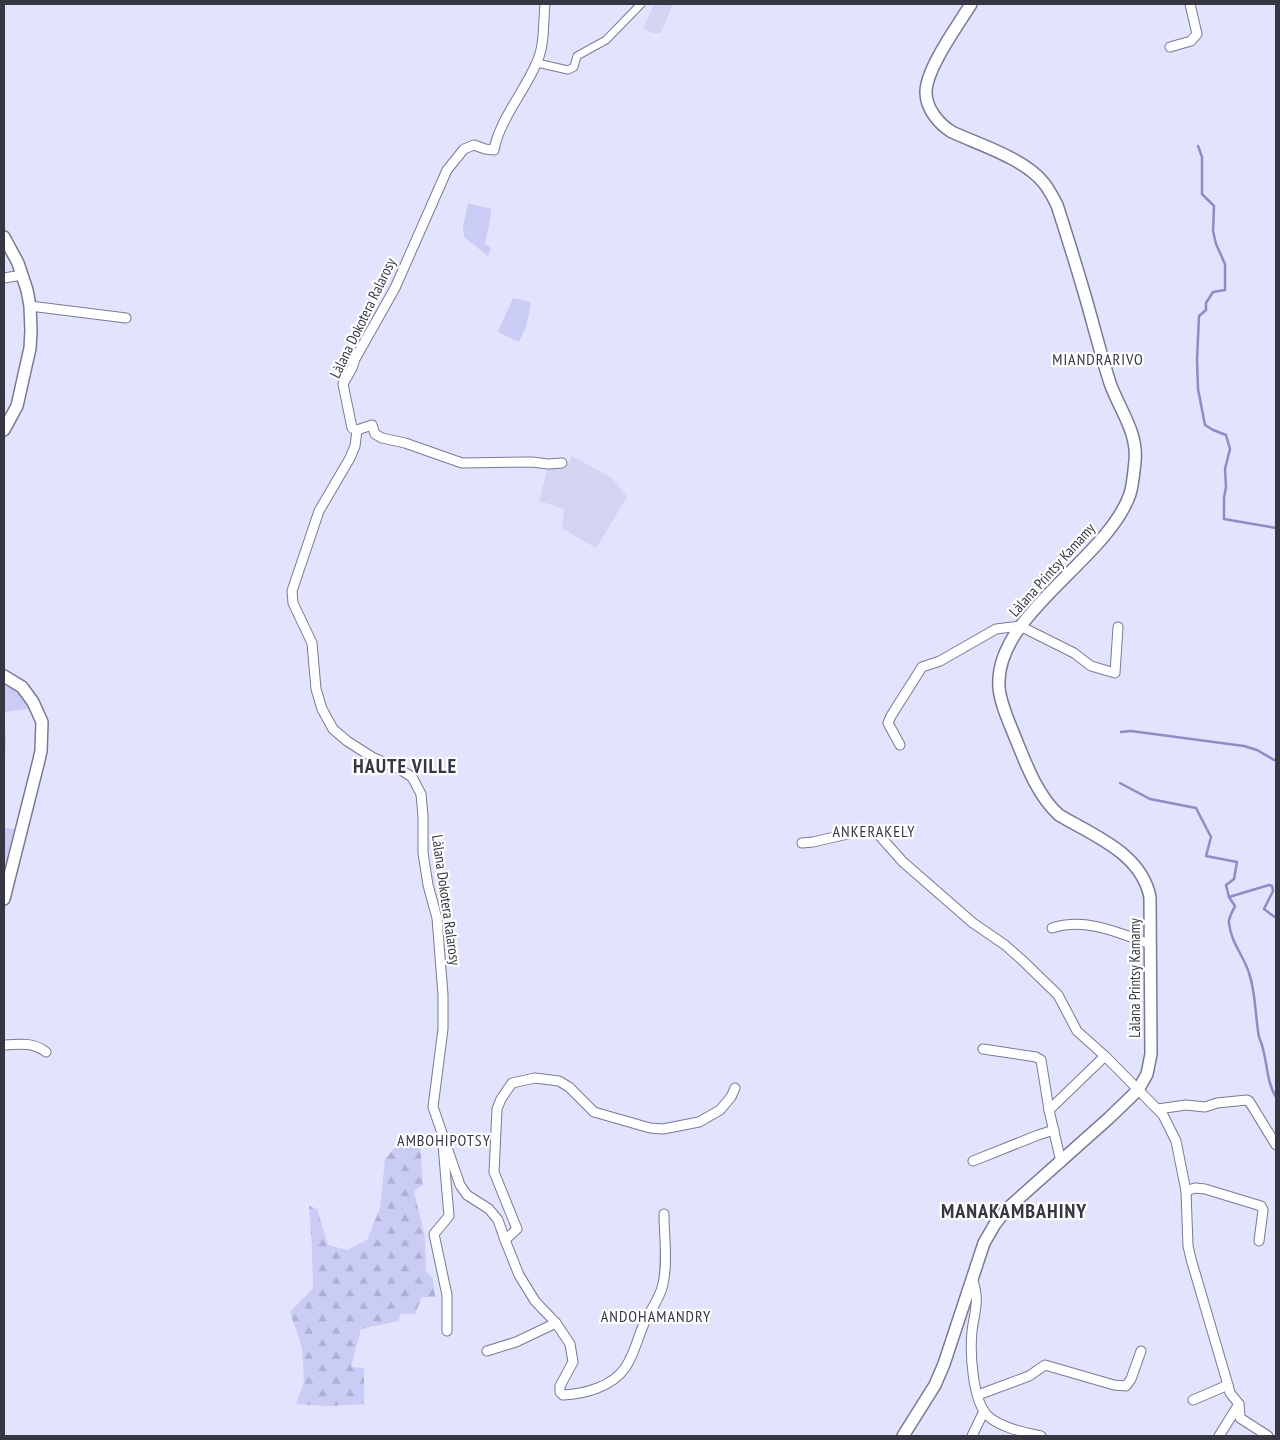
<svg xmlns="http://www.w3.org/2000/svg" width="1280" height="1440" font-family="'PT Sans Narrow',sans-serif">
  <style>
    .built { fill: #d3d4f3 }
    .forest { fill: url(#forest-firs) }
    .green { fill: #caccf5 }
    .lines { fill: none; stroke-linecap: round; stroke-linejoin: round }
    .stream { stroke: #8c8dc5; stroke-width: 2.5 }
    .pedestrian-casing { stroke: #787a96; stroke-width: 9 }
    .minor-casing { stroke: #787a96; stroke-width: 11 }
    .tertiary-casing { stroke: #787a96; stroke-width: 14 }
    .pedestrian { stroke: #fff; stroke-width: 7 }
    .minor { stroke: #fff; stroke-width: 9 }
    .tertiary { stroke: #fff; stroke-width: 11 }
    .labels { text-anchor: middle; stroke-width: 4.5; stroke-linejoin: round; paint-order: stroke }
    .street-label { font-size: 15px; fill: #373744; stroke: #fff }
    .neighbourhood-label { font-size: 16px; letter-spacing: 1px; fill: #373744; stroke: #fff }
    .district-label { font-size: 20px; font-weight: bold; letter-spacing: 1px; fill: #373744; stroke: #fff }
  </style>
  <defs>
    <pattern id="forest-firs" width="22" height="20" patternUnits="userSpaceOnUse" patternTransform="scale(1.25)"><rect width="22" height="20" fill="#caccf5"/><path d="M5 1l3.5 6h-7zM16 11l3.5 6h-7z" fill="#aeb0d3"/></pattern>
  </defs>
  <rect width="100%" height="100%" fill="#e2e3fd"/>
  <g class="built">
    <polygon points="654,4 673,4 661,33 653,33 643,29"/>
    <polygon points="572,456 612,478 627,497 596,548 562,528 564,509 539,501 548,467 566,467"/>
  </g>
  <polygon class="forest" points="420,1142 423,1185 414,1191 425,1237 426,1271 433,1279 435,1297 422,1297 415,1314 401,1314 398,1321 361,1329 351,1367 364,1368 364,1404 330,1406 296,1404 304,1382 302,1348 290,1312 313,1288 312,1247 309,1206 317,1209 328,1245 347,1250 367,1240 380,1208 385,1159 397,1145"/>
  <g class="green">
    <polygon points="468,203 491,209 491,216 485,244 491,248 488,256 464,237 463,228"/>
    <polygon points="513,298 530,302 531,304 526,327 519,342 498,332"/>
    <polygon points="4,679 23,692 33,708 4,712 6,739 4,779"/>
    <polygon points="4,828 15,829 4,880"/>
  </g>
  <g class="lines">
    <g class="stream">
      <polyline points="1198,146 1202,157 1202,194 1214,206 1213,231 1216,244 1225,264 1225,290 1213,292 1206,303 1206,310 1199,316 1197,360 1198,389 1205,425 1213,430 1226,435 1230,449 1225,469 1226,487 1224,498 1224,519 1276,528"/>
      <polyline points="1121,732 1131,731 1244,746 1257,750 1274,760"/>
      <path d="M1120,783l30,16 46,9 15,29 -5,19 31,6 -3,17 -8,6 3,12 6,9c-2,5 -7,12 -6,17 2,20 15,33 20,50 7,20 6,43 10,64 9,19 6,43 17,60"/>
      <polyline points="1229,897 1269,885 1272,886 1273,891 1264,909 1276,918"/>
    </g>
    <defs>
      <polyline id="pedestrian" points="537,63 568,70 574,67 577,56 606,40 641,4"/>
      <g id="minor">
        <path d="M545,4c-2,19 0,43 -9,60 -12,28 -37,57 -42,86l-9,-1 -11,-4 -10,4 -17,21 -52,118 -40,71 -3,9 -9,16 9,44 5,2 -2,16 -5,12 -31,53 -27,80 1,12 19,40 4,46 6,20 11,20 14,12 25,16 29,13 11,7 9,17 2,22v37l5,32 9,33 6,77v34l-10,78 27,78 7,10 22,14 9,11 7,20 14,35 16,26 21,22 14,21 3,18 -13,24v6l3,3c21,-1 49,-8 62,-27 9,-13 12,-28 18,-42 6,-14 17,-27 20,-42 5,-23 1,-47 1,-70"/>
        <polyline points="1170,47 1191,41 1197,34 1190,4"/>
        <polyline points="4,278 22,275"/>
        <polyline points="30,306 126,318"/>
        <polyline points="357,430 372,425 375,434 382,438 405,443 462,463 532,462 548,464 562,463"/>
        <polyline points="900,745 888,723 891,716 922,667 940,661 996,629 1020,626 1074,653 1091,666 1115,673 1118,627"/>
        <polyline points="802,843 813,842 865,830 878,834 903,862 973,923 1005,945 1022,960 1058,995 1077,1031 1105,1056 1163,1115 1176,1141 1186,1191"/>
        <path d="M1052,928c34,-11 67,5 98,16"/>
        <path d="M4,1045c16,-1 29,-3 42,7"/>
        <polyline points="983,1049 1036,1057 1041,1060 1049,1110 1105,1056"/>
        <polyline points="1158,1109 1186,1105 1205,1107 1217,1103 1247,1100 1249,1101 1276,1145"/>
        <polyline points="1049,1110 1061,1162"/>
        <polyline points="443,1145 449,1216 434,1234 447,1295 447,1331"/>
        <polyline points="973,1161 1038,1135 1054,1130"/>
        <polyline points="505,1240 517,1229 494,1172 497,1109 501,1099 512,1083 535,1078 559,1081 569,1087 594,1112 650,1128 663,1129 699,1122 720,1110 731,1097 735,1088"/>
        <path d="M972,1278c8,22 3,31 0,53 -2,20 0,70 16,85 13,12 36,16 53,20"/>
        <polyline points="487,1351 516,1342 556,1323"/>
        <polyline points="1228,1385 1191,1259 1188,1246 1186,1191 1195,1188 1205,1189 1261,1206 1263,1210 1259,1241"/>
        <polyline points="978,1395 1029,1376 1045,1365 1114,1385 1126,1386 1131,1379 1141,1351"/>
        <polyline points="1193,1400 1228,1385 1230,1393 1239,1404 1240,1418 1268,1436"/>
        <polyline points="972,1436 984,1411"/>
        <polyline points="1219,1436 1239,1404"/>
      </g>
      <g id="tertiary">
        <polyline points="4,237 18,263 27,290 30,306 31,331 30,348 17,406 4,430"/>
        <polyline points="4,676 22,687 33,702 42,722 41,751 38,764 4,899"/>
        <path d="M903,1436l32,-51 9,-21 40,-121 11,-19 12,-15 102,-91 29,-28 9,-16 4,-20 -1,-157c-9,-44 -56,-61 -91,-82 -22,-20 -33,-51 -44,-78 -6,-15 -15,-34 -16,-50 -5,-72 108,-127 131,-193 3,-10 4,-23 5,-33 3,-29 -16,-52 -25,-78 -9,-28 -16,-56 -24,-84 -9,-31 -19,-63 -29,-94 -4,-8 -8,-16 -14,-23 -20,-24 -63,-37 -91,-50 -13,-8 -26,-23 -26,-40 0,-23 32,-67 45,-88"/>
      </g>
    </defs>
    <use href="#pedestrian" class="pedestrian-casing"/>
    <use href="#minor" class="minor-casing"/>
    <use href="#tertiary" class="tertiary-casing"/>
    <use href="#pedestrian" class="pedestrian"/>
    <use href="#minor" class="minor"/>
    <use href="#tertiary" class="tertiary"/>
  </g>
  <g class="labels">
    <g class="street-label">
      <text transform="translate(363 318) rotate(-64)" y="5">Làlana Dokotera Ralarosy</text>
      <text transform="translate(1052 570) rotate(-48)" y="5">Làlana Printsy Kamamy</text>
      <text transform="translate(446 900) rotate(82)" y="5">Làlana Dokotera Ralarosy</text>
      <text transform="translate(1135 978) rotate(-90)" y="5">Làlana Printsy Kamamy</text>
    </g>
    <g class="neighbourhood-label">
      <text x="1098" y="365">MIANDRARIVO</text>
      <text x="874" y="837">ANKERAKELY</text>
      <text x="444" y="1146">AMBOHIPOTSY</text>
      <text x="656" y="1322">ANDOHAMANDRY</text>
    </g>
    <g class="district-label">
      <text x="405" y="773">HAUTE VILLE</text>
      <text x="1014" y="1218">MANAKAMBAHINY</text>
    </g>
  </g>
  <rect width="1280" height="1440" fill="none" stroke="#373744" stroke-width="10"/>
</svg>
